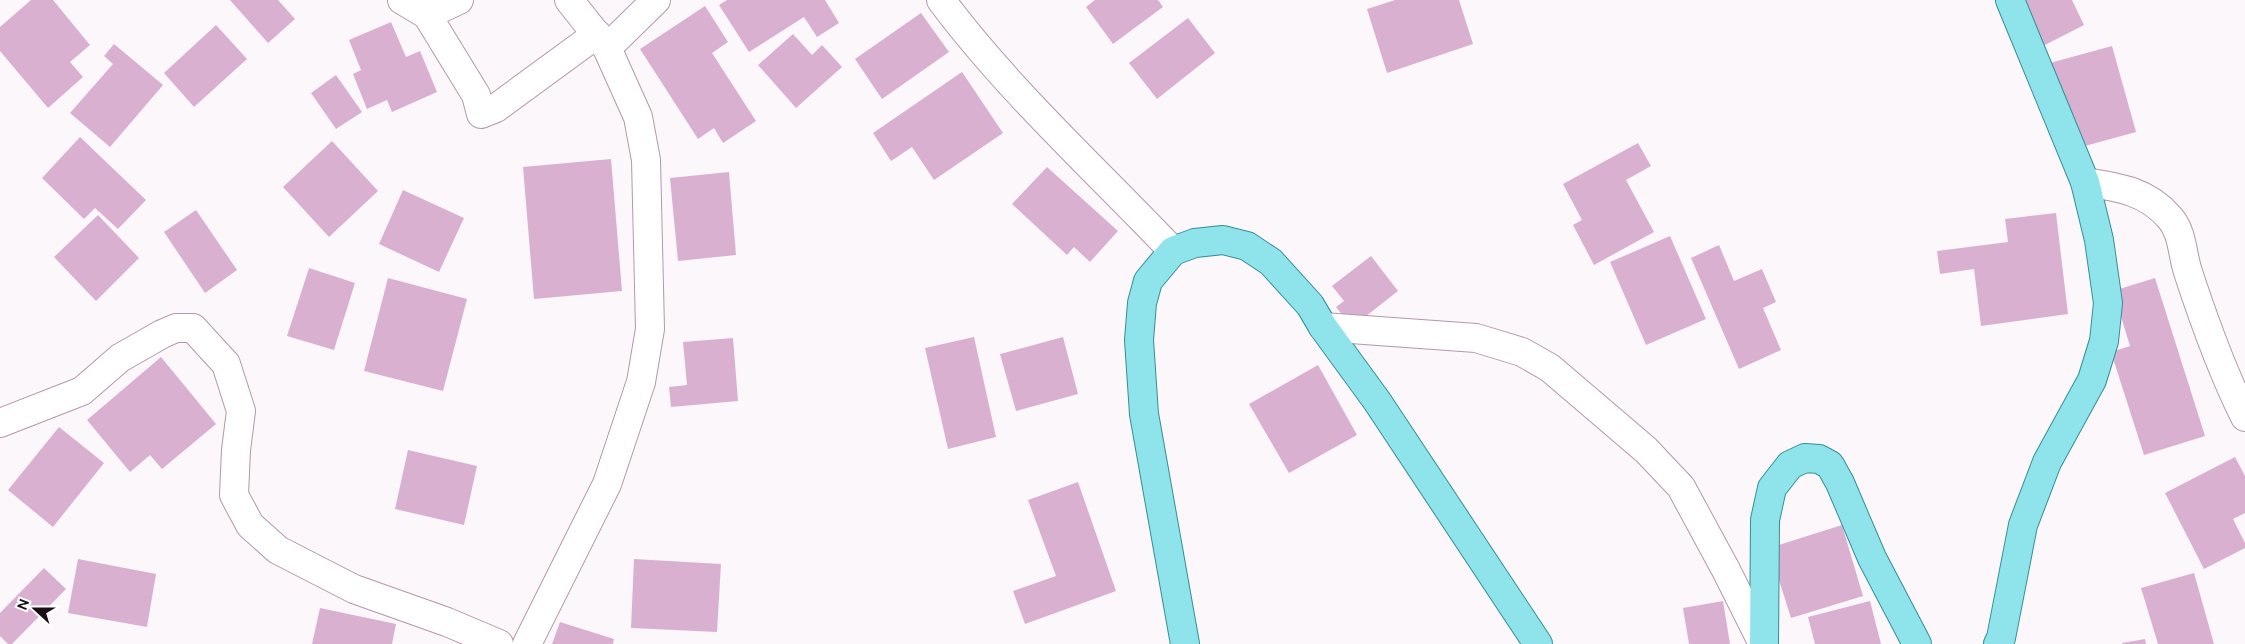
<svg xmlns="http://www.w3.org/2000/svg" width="2245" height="644" font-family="Ubuntu,sans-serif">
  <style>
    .building { fill: #dab0d1 }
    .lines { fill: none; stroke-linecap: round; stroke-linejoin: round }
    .minor-casing { stroke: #b298ac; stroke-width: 30 }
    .major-casing { stroke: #358e97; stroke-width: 30 }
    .minor { stroke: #fff; stroke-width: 28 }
    .major { stroke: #8fe4eb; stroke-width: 28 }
  </style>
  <rect width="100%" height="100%" fill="#fcf7fb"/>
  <g class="building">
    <polygon points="31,0 53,0 90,45 70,62 83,77 48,108 0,51 0,27"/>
    <polygon points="230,0 278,0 295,19 268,43"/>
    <polygon points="727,0 825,0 839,23 817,37 804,17 749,52 719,5"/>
    <polygon points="1095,0 1158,0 1163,7 1113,44 1086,7"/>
    <polygon points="1395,0 1459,0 1473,44 1387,73 1367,9"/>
    <polygon points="2021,0 2072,0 2084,25 2043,46"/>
    <polygon points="705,6 728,42 712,53 756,121 723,143 714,128 698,139 640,49"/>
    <polygon points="921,13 949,52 882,99 855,59"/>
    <polygon points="1188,18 1215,53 1157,99 1129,63"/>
    <polygon points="391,22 406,57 420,51 437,92 392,112 387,100 367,109 353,74 361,70 349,40"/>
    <polygon points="216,25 247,59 194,107 164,73"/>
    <polygon points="793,34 812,55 822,45 842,67 796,108 758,65"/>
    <polygon points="114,44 163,85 110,147 70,113 113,64 104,56"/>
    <polygon points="2112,46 2136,132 2074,149 2050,63"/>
    <polygon points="962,72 1003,133 934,180 912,147 891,161 873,133"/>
    <polygon points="336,75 362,112 336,129 311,93"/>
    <polygon points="80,137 146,200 118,229 95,208 84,219 42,178"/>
    <polygon points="332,141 378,191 329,237 283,187"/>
    <polygon points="1638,143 1651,166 1626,180 1654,232 1594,265 1573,225 1582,220 1563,184"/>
    <polygon points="611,159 622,291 534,299 523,167"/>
    <polygon points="1047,167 1118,231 1090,262 1074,247 1067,255 1012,204"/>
    <polygon points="729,172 736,255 678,261 670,178"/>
    <polygon points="403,190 464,218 439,272 379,244"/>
    <polygon points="196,210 237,270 205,293 164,232"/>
    <polygon points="2056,213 2068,314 1981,326 1974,269 1940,274 1937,251 2008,242 2005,219"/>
    <polygon points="98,215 139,258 96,301 54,257"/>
    <polygon points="1670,236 1706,319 1646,345 1610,262"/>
    <polygon points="1719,245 1734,281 1762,269 1776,302 1763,308 1781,350 1739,369 1691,258"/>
    <polygon points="1371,256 1398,291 1352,327 1336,307 1344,301 1332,286"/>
    <polygon points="309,268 355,283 334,350 287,336"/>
    <polygon points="388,278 467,299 443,391 364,371"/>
    <polygon points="2155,278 2205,436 2144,455 2111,352 2130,346 2113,291"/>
    <polygon points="974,337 996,437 948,449 925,348"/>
    <polygon points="1063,337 1078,394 1016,411 1000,354"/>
    <polygon points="733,338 738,401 671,407 669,387 687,385 683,342"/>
    <polygon points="161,357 216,424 162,469 150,455 130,472 87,420"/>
    <polygon points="1318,365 1357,435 1289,473 1249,404"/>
    <polygon points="59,427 104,463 53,527 8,490"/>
    <polygon points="408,450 477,466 464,525 395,509"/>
    <polygon points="2235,457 2245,476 2245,513 2233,519 2245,543 2245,548 2204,569 2165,493"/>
    <polygon points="1078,482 1116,591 1025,624 1013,591 1056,576 1028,500"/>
    <polygon points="1842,525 1863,596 1791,618 1769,548"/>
    <polygon points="78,559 156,574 147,627 68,613"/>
    <polygon points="634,559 721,564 717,632 631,628"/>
    <polygon points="44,568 66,589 12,644 8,644 0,636 0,613"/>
    <polygon points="2194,573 2214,644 2158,644 2141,588"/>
    <polygon points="1723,601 1730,644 1689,644 1683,608"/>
    <polygon points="1870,601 1881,644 1815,644 1808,617"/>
    <polygon points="320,608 396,624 392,644 312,644"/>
    <polygon points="560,622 614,639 613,644 552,644"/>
    <polygon points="2145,639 2146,644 2122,644 2122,643"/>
  </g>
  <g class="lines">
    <defs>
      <g id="minor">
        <polyline points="402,0 427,15 459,0"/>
        <path d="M941,0c68,91 153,168 232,251"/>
        <polyline points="427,15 476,95 481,114 496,108 597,34"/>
        <polyline points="607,48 656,0"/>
        <path d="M2085,182c33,5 62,9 85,36 13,15 12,36 18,54 16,49 34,99 57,145"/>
        <polyline points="1323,327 1476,338 1522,352 1550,368 1646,450 1681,487 1726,570 1763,644"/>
        <polyline points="0,423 82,391 120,358 162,334 176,328 193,328 226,364 241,411 236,450 234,495 250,525 278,550 354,589 447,622 499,644"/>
        <polyline points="527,644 607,484 641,382 650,329 646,160 638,117 607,48 569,0"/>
      </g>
      <g id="major">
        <polyline points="1185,644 1144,414 1139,340 1142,303 1148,281 1173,251 1195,243 1223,240 1247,246 1271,262 1310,305 1323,327 1377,401 1538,644"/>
        <polyline points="1764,644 1765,520 1772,488 1790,465 1805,458 1819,459 1830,465 1840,483 1872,558 1917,644"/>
        <polyline points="1998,644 2001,638 2023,525 2047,462 2092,380 2104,341 2108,303 2099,240 2085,182 2010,0"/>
      </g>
    </defs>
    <use href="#minor" class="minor-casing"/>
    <use href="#major" class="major-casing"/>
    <use href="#minor" class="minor"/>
    <use href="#major" class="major"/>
  </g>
  <g transform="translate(35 609) rotate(291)" stroke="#ffffff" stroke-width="4" paint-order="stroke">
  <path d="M0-4L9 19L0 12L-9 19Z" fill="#180f16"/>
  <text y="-8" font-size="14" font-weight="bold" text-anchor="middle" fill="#180f16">N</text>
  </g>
</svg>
